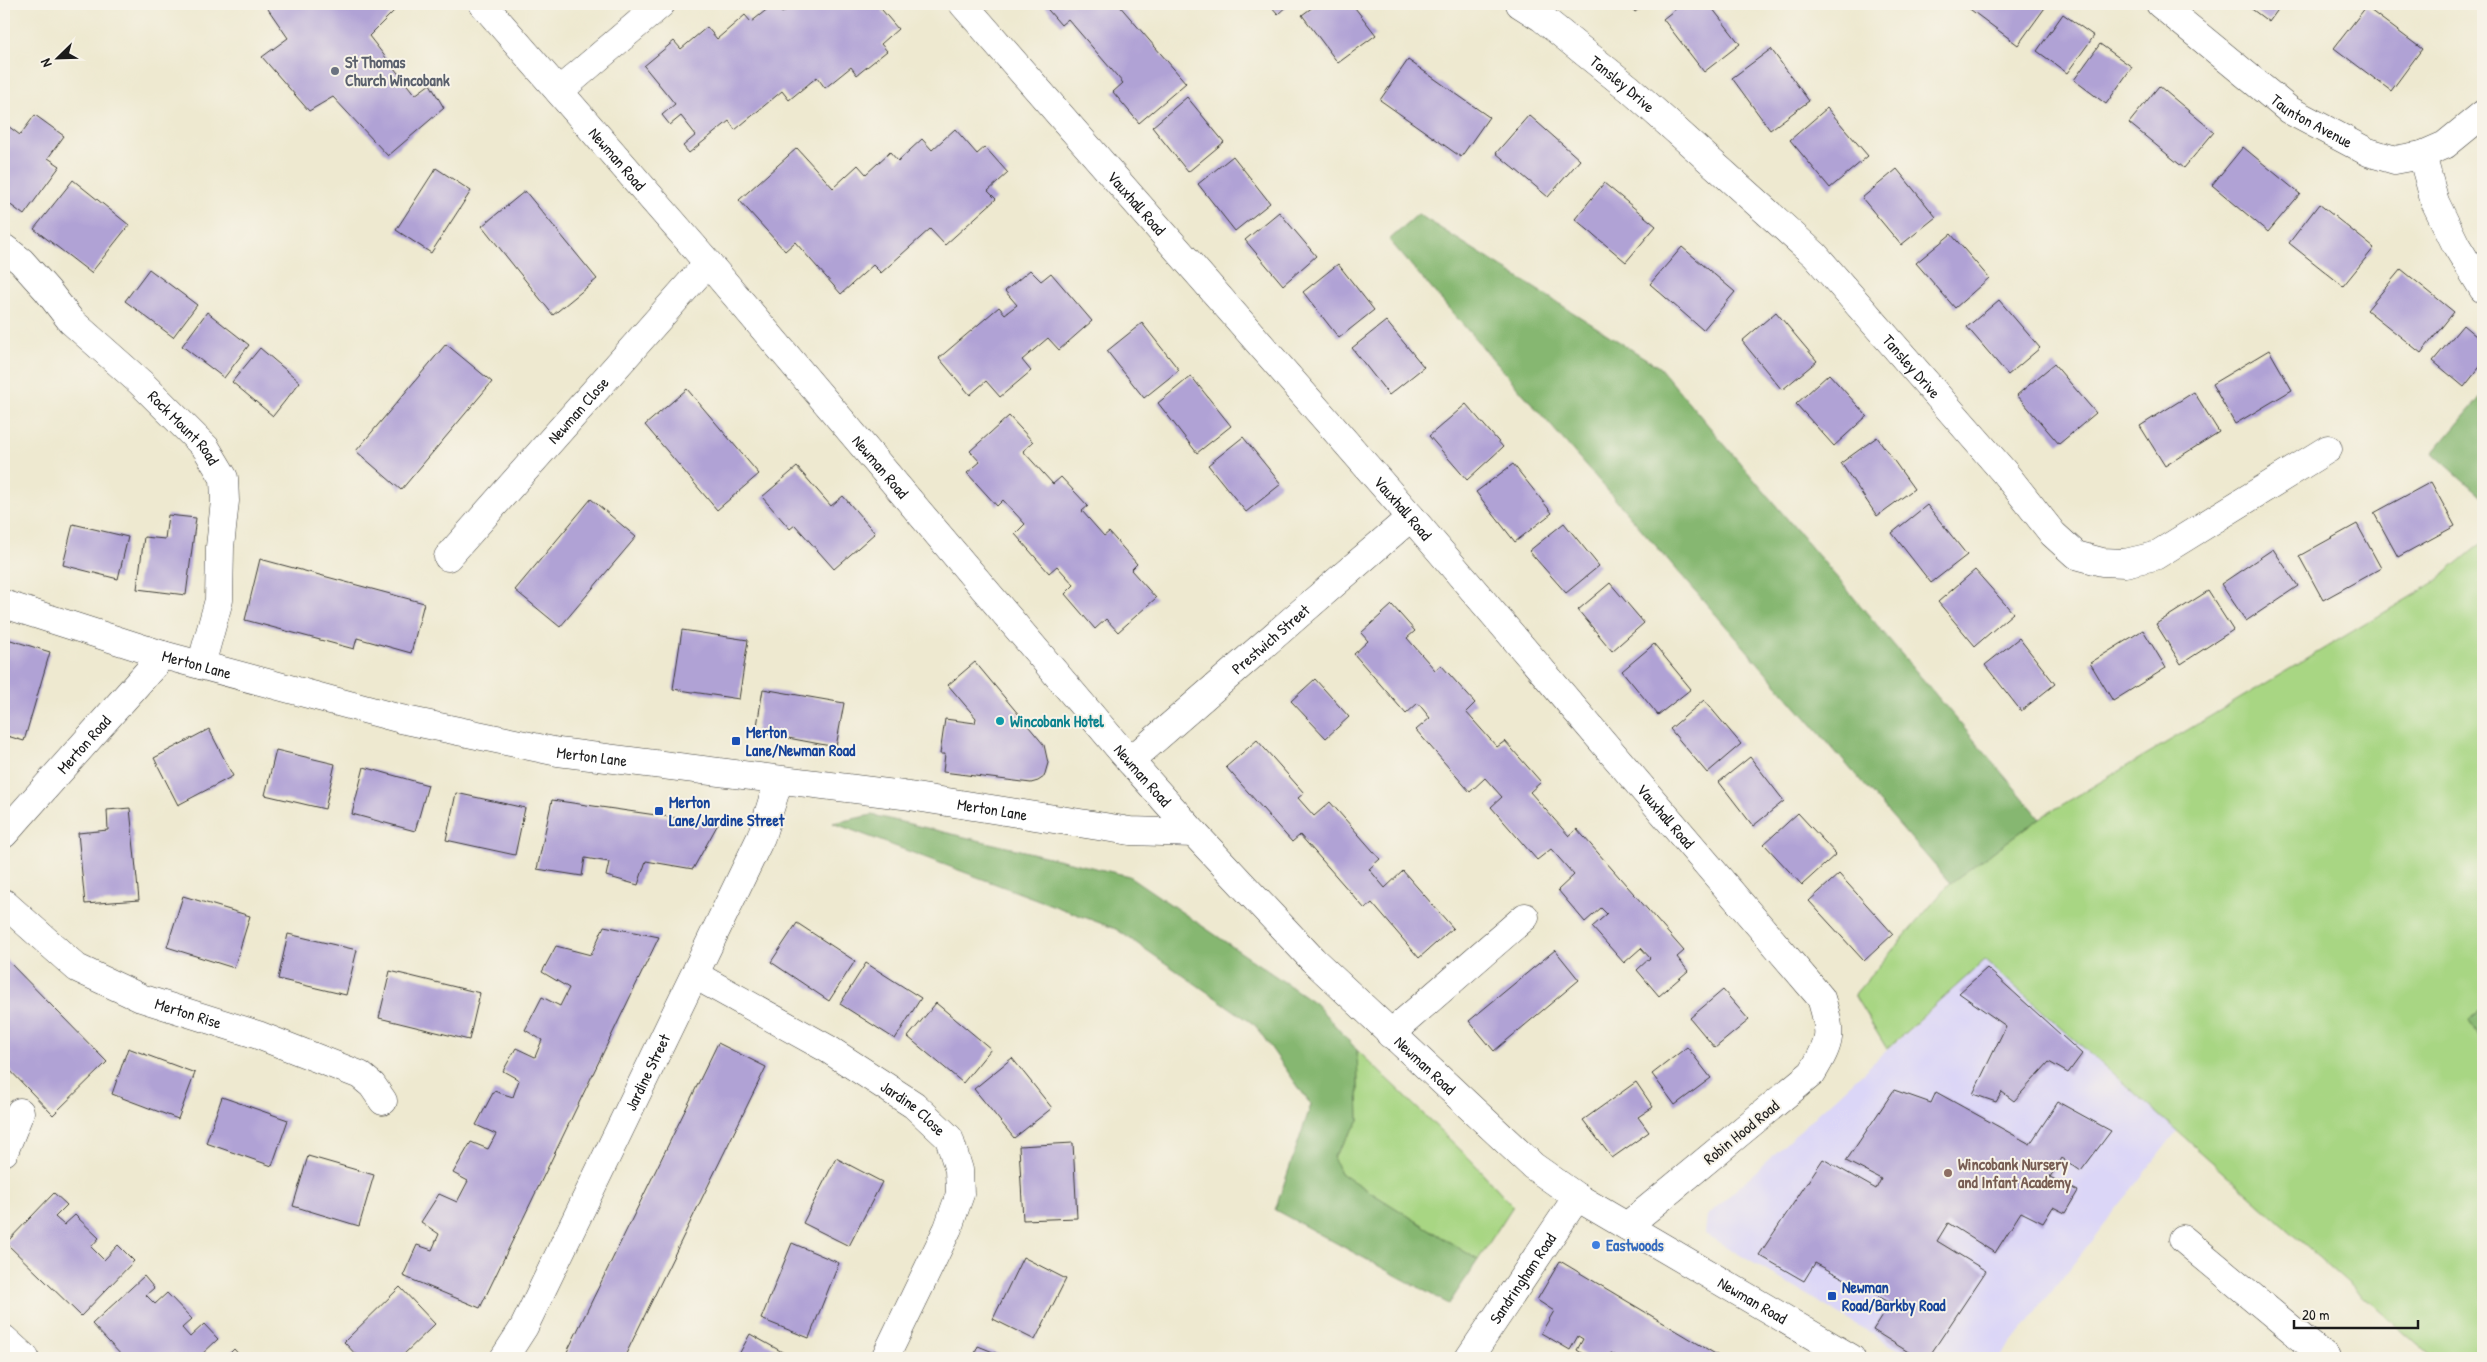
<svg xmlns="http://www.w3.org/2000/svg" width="2487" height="1362" font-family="'Patrick Hand',sans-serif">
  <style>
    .built { fill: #dbd6f7 }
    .green { fill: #a8d683; stroke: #627950 }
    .forest { fill: #86b771; stroke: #516a46 }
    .building { fill: #b0a2d5 }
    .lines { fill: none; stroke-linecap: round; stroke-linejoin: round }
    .minor-casing { stroke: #3c3b37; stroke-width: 29 }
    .minor { stroke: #fff; stroke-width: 28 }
    .worship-dot { fill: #6b7280; stroke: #f7f3e8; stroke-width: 2 }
    .culture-dot { fill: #0f9aa8; stroke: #f7f3e8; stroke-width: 2 }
    .transit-dot { fill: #1a4fb4; stroke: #f7f3e8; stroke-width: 2 }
    .education-dot { fill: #8d6e63; stroke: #f7f3e8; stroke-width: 2 }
    .shop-dot { fill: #3f7fe0; stroke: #f7f3e8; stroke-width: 2 }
    .labels { text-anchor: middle; stroke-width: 4; stroke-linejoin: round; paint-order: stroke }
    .worship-label { font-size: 16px; font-weight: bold; fill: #5b616d; stroke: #f7f3e8; text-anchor: start }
    .street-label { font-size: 16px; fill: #1c1c1c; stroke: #f7f3e8 }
    .culture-label { font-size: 16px; font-weight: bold; fill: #0d838f; stroke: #f7f3e8; text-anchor: start }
    .transit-label { font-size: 16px; font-weight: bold; fill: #164399; stroke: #f7f3e8; text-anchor: start }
    .education-label { font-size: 16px; font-weight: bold; fill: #785e54; stroke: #f7f3e8; text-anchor: start }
    .shop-label { font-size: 16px; font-weight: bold; fill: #366cbe; stroke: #f7f3e8; text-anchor: start }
  </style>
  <rect width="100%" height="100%" fill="#f7f3e8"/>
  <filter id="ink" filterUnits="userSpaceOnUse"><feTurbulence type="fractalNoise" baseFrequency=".02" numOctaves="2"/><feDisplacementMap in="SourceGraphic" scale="10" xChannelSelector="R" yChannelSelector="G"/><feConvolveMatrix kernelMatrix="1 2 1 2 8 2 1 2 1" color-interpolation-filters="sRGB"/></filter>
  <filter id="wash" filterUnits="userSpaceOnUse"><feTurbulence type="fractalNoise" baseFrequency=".0096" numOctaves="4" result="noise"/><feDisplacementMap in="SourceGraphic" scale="20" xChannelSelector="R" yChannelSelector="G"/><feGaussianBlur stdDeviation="1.12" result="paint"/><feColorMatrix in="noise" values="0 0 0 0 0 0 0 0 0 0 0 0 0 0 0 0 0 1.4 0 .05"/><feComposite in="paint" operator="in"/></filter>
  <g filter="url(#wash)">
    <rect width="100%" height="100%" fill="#eee9d0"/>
    <polygon class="built" points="1985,960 2177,1131 2000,1358 1912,1358 1705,1234 1707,1216"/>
    <g class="green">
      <polygon points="2483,542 2483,1006 2469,1020 2483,1045 2483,1358 2429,1358 2428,1354 1985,960 1887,1049 1854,995 1950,883 2040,818 2432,584"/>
      <polygon points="1357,1050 1471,1160 1513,1206 1478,1260 1340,1173 1333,1158 1359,1121"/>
    </g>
    <g class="forest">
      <polygon points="1418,214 1659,367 2040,818 1950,883 1389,240"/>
      <polygon points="2483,394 2483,498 2433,453"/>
      <polygon points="872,815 1129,876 1315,1003 1357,1050 1359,1121 1333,1157 1340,1173 1478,1260 1449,1304 1275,1210 1311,1105 1255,1025 1116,929 833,823"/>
      <polygon points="2483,1006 2483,1045 2469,1020"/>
    </g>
    <g id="blocks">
      <g class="building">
        <polygon points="269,4 401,4 369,36 415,95 430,84 444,108 388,156 333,97 309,111 262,57 288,38 268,9"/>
        <polygon points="774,4 782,13 793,4 864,4 867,8 872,4 877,4 898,29 881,44 887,51 857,75 851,67 825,88 817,77 789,100 782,91 735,130 729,121 689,153 683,146 696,135 681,116 670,125 662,115 675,104 644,66 674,41 681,49 707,27 717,39 745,15 751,22"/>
        <polygon points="1043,4 1118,4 1186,83 1139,123 1113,92 1123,83 1068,19 1061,25"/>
        <polygon points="1269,4 1289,4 1278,14"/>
        <polygon points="1317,4 1352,4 1376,35 1338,63 1302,15"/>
        <polygon points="1628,4 1646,4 1635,12"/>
        <polygon points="1682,4 1709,4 1740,44 1704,72 1663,19"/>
        <polygon points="1963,4 2045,4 2047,5 2018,45"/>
        <polygon points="2245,4 2282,4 2269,22"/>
        <polygon points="2366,7 2422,49 2391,91 2334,48"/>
        <polygon points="2063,14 2094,36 2067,73 2037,51"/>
        <polygon points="2100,44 2132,67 2106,104 2074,80"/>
        <polygon points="1771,49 1809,101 1770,130 1732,78"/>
        <polygon points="1408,60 1489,117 1461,157 1380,100"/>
        <polygon points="2159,86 2214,132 2184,168 2129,123"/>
        <polygon points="1187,97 1224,142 1188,172 1152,127"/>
        <polygon points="1827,108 1868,156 1830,188 1790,140"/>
        <polygon points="35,115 64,136 48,158 60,166 24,215 4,200 4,123 20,135"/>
        <polygon points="1529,115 1580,160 1548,197 1496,153"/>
        <polygon points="955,129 977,154 985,147 1008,173 988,191 996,199 945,245 930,229 881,273 873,265 841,294 795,242 785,251 739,200 797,148 833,188 858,165 866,174 890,152 898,161 922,139 932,150"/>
        <polygon points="2243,147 2300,194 2268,232 2212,185"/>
        <polygon points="1233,156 1270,203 1235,231 1198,184"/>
        <polygon points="436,168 471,191 431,253 396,230"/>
        <polygon points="1897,169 1936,217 1901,245 1862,198"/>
        <polygon points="73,180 129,225 91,273 34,229"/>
        <polygon points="1604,183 1656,226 1626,262 1575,219"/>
        <polygon points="525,191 597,279 553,315 482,226"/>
        <polygon points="2319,204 2374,248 2343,286 2289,243"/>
        <polygon points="1279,212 1316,256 1283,285 1245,240"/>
        <polygon points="1951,234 1989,278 1955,308 1916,263"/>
        <polygon points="1682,247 1735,292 1703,330 1650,284"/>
        <polygon points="1338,264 1374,310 1339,338 1303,292"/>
        <polygon points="149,269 197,305 173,337 125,301"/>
        <polygon points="2401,269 2454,312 2421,353 2367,310"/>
        <polygon points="1030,270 1041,281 1051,273 1092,321 1059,350 1048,338 1022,360 1031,371 1000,397 986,381 970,395 939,358 999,307 1005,314 1017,305 1005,291"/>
        <polygon points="1999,300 2040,348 2008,375 1967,327"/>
        <polygon points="207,312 249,345 224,378 182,346"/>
        <polygon points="1776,312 1817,361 1782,390 1742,341"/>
        <polygon points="1386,321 1424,367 1389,395 1352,348"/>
        <polygon points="1142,323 1179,370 1144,398 1107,351"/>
        <polygon points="2463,325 2483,342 2483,363 2464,387 2433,361"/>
        <polygon points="446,344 492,382 401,490 356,451"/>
        <polygon points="260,348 300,382 273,416 232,382"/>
        <polygon points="2269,350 2292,390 2235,424 2212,384"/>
        <polygon points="2054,364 2096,413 2059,444 2017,395"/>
        <polygon points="1829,374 1867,416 1834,446 1796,404"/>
        <polygon points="1191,376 1231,426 1197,453 1158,403"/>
        <polygon points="687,389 759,474 717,510 645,425"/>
        <polygon points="2194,392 2219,432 2165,466 2140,426"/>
        <polygon points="1466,404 1503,447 1467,480 1429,436"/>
        <polygon points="1009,416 1033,442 1023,451 1053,484 1061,477 1088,506 1082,511 1104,536 1109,532 1137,564 1131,570 1156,598 1118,632 1106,619 1095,629 1065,594 1074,585 1057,566 1049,573 1015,534 1025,524 1003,500 997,506 967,473 980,462 970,451"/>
        <polygon points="1243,437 1281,484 1246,512 1208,465"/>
        <polygon points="1877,437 1914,489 1877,516 1841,463"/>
        <polygon points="1513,464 1552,513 1515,542 1476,492"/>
        <polygon points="797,467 831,506 843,496 875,533 834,569 795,525 790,529 762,497"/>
        <polygon points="2431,482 2455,526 2398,557 2374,513"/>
        <polygon points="591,499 636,537 560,627 515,590"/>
        <polygon points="1927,505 1967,555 1931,583 1892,533"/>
        <polygon points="168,515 196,518 186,595 137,589 144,537 165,539"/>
        <polygon points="1564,523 1599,566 1566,593 1529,551"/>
        <polygon points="73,524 128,537 118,579 63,565"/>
        <polygon points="2357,524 2381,568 2323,600 2299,556"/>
        <polygon points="2273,549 2298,586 2246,621 2221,584"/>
        <polygon points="260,559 424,603 411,653 357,638 354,649 245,620"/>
        <polygon points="1975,570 2013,613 1975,646 1938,602"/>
        <polygon points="1610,583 1644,623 1612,651 1578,610"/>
        <polygon points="2208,591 2233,630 2181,664 2156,624"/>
        <polygon points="1392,605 1415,631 1407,638 1435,670 1441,665 1475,703 1466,712 1497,747 1505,741 1541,782 1530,792 1569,836 1577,829 1684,951 1677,957 1688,971 1659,996 1637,970 1650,958 1641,948 1624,963 1592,927 1607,914 1601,908 1585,922 1558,890 1574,875 1551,849 1537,860 1491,807 1502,797 1485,778 1470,792 1416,730 1430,718 1418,703 1406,714 1354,654 1368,641 1361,633"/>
        <polygon points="682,630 748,640 739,699 673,689"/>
        <polygon points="2143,630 2166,668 2113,701 2090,663"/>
        <polygon points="4,638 50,652 24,741 4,735"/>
        <polygon points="2019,638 2055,684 2021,711 1985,665"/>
        <polygon points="1654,644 1691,689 1658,715 1622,671"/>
        <polygon points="975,662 1044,745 1048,763 1044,777 1038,781 1031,783 943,772 945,754 940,754 945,719 975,723 976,718 948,685"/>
        <polygon points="1315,679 1349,717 1326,738 1291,701"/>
        <polygon points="763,689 844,703 836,747 756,732"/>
        <polygon points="1704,700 1741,744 1707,773 1670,729"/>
        <polygon points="209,729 233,776 178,805 154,758"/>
        <polygon points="1257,740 1304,793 1298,798 1314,816 1330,802 1380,859 1369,869 1385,888 1403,871 1453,928 1419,958 1372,903 1365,909 1300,835 1292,842 1226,767"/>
        <polygon points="276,750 335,764 325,809 265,795"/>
        <polygon points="1750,757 1784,801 1753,826 1719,782"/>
        <polygon points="364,767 428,785 415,831 352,814"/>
        <polygon points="456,793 525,808 515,855 446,840"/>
        <polygon points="552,800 718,824 693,869 646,861 638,885 606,876 609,862 585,858 582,876 537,869"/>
        <polygon points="130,808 139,900 85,904 78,833 108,830 107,810"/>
        <polygon points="1798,813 1836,854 1802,885 1764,844"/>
        <polygon points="1839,874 1893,934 1864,961 1809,901"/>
        <polygon points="183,896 250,916 234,968 167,947"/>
        <polygon points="797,923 855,961 829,1001 771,962"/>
        <polygon points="604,926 659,937 480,1308 403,1276 417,1245 432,1250 439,1234 421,1222 439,1194 457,1202 468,1181 453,1173 471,1142 488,1149 496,1134 476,1125 494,1091 513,1097 519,1080 503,1071 516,1048 535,1057 542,1040 525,1030 542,997 560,1006 569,988 542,972 556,946 591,955"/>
        <polygon points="288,934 357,950 346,995 278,979"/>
        <polygon points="1555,950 1579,980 1494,1051 1469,1021"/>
        <polygon points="4,957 107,1062 53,1115 4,1064"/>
        <polygon points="866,963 921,998 895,1039 840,1004"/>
        <polygon points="1987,968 2082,1054 2068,1073 2049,1062 2014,1101 2002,1092 1996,1102 1973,1094 2006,1026 1959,993"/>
        <polygon points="390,971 480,993 469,1040 379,1018"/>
        <polygon points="1723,990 1749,1020 1715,1048 1690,1018"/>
        <polygon points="936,1003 991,1049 963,1083 908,1037"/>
        <polygon points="718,1043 766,1067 624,1358 564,1358"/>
        <polygon points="1687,1047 1711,1078 1675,1105 1652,1074"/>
        <polygon points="128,1048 195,1073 178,1119 112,1094"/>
        <polygon points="1012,1058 1052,1108 1014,1138 974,1089"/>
        <polygon points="1636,1082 1653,1107 1638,1117 1649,1132 1612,1158 1583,1120"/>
        <polygon points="1894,1090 1931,1103 1936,1092 2030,1144 2058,1102 2111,1131 2081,1171 2062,1158 2050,1177 2078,1191 2065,1213 2053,1207 2043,1223 2021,1212 1995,1253 1948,1223 1937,1241 1986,1271 1928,1358 1918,1358 1873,1330 1890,1303 1815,1263 1804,1281 1759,1255 1823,1159 1876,1189 1881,1179 1846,1161"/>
        <polygon points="222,1097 288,1120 272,1166 206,1143"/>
        <polygon points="1073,1143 1077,1218 1023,1220 1019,1146"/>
        <polygon points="308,1156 374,1175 359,1226 293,1206"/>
        <polygon points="836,1158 882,1182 849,1246 803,1223"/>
        <polygon points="54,1193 67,1205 55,1217 64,1225 75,1215 99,1238 91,1247 104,1260 118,1245 134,1261 81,1316 6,1243"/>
        <polygon points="792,1243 839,1263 809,1338 761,1319"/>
        <polygon points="1023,1257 1066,1279 1035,1340 993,1319"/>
        <polygon points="1560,1261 1722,1358 1620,1358 1611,1353 1608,1358 1589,1358 1577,1350 1583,1339 1578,1336 1570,1350 1541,1333 1554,1311 1537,1300"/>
        <polygon points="144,1276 154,1288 146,1295 155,1304 167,1293 192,1319 182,1328 190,1337 204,1324 218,1339 198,1358 124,1358 92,1324"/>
        <polygon points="400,1287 435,1324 400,1358 359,1358 344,1342"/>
        <polygon points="750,1334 793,1358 737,1358"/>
        <polygon points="978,1346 1008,1358 973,1358"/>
        <polygon points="234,1349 242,1358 225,1358"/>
      </g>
    </g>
  </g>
  <g filter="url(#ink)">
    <use href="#blocks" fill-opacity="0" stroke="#3c3b37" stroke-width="1"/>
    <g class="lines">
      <defs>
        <g id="minor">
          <path id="s1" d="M483,4l225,259 422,498 64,72 119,127 220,206 44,31 274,161"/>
          <path id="s2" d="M963,4l448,513 410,481c11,36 11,42 -9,75l-185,153"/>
          <path id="s3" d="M1520,4l22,14 88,71 185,166 189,217 49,62 23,21 26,7 23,1 30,-7 173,-107"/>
          <path id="s4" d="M2160,4l129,106 79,42 27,8 27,-5 23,-10 38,-31"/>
          <polyline points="559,91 661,4"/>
          <polyline points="2422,155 2435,202 2456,245 2483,289"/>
          <path id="s5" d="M4,248l17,13 26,29 24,31 70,62 65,65 18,30 1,23 -5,46 -1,53 -18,65"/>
          <path id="s6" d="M448,557l260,-294"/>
          <path id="s7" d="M4,604l159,51 238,64 157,33 345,43 227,36 64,2"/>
          <path id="s8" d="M1130,761l281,-244"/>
          <path id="s9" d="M4,834l159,-179"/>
          <path id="s10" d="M4,903l73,65 64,30 117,37 102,40 12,10 11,16"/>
          <path id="s11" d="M695,975l133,74 86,56 35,33 10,32 1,24 -12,34 -63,130"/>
          <polyline points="1390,1034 1525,917"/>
          <polyline points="4,1152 20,1112"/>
          <polyline points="2183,1239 2326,1358"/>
          <polyline points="4,1339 25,1358"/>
          <path id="s12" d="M504,1358l20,-31 237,-490 18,-57"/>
          <path id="s13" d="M1469,1358l108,-161"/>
        </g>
      </defs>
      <use href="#minor" class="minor-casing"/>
      <use href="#minor" class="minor"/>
    </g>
  </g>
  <circle class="worship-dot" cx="335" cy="71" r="5"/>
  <circle class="culture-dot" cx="1000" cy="721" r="5"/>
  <g class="transit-dot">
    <rect x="731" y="736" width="10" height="10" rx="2.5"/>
    <rect x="654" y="806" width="10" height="10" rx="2.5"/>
    <rect x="1827" y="1291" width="10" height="10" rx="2.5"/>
  </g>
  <circle class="education-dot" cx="1948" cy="1173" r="5"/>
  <circle class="shop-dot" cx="1596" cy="1245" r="5"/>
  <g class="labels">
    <g class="worship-label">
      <text x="345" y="68">St Thomas<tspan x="345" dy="18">Church Wincobank</tspan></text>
    </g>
    <g class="street-label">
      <text dy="6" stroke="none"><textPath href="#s3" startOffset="130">Tansley Drive</textPath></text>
      <text dy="6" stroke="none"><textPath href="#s4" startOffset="192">Taunton Avenue</textPath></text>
      <text dy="6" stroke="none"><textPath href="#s1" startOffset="205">Newman Road</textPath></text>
      <text dy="6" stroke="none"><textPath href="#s2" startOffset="264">Vauxhall Road</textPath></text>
      <text dy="6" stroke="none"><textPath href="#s3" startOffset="535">Tansley Drive</textPath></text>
      <text dy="6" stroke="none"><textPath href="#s6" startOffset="196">Newman Close</textPath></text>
      <text dy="6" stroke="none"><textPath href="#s5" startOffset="255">Rock Mount Road</textPath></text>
      <text dy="6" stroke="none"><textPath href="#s1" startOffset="610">Newman Road</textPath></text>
      <text dy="6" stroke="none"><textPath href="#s2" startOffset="669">Vauxhall Road</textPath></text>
      <text dy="6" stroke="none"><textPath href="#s8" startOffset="186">Prestwich Street</textPath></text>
      <text dy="6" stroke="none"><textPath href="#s7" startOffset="202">Merton Lane</textPath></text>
      <text dy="6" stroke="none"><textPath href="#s9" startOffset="120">Merton Road</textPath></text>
      <text dy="6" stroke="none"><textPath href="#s7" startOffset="608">Merton Lane</textPath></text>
      <text dy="6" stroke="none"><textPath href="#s1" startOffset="1015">Newman Road</textPath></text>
      <text dy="6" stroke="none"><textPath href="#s7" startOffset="1012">Merton Lane</textPath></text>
      <text dy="6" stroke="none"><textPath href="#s2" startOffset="1074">Vauxhall Road</textPath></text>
      <text dy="6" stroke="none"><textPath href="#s10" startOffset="218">Merton Rise</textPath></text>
      <text dy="6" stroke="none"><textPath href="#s1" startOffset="1420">Newman Road</textPath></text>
      <text dy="6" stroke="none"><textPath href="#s12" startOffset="320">Jardine Street</textPath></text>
      <text dy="6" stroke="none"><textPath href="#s11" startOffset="256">Jardine Close</textPath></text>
      <text transform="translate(1741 1132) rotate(-39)" y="6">Robin Hood Road</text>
      <text dy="6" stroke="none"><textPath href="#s13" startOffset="96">Sandringham Road</textPath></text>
      <text dy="6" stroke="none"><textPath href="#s1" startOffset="1825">Newman Road</textPath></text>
    </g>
    <g class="culture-label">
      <text x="1010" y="727">Wincobank Hotel</text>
    </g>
    <g class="transit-label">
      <text x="746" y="738">Merton<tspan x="746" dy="18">Lane/Newman Road</tspan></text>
      <text x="669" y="808">Merton<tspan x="669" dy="18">Lane/Jardine Street</tspan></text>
      <text x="1842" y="1293">Newman<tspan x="1842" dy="18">Road/Barkby Road</tspan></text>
    </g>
    <g class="education-label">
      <text x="1958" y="1170">Wincobank Nursery<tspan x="1958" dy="18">and Infant Academy</tspan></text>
    </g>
    <g class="shop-label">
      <text x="1606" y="1251">Eastwoods</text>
    </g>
  </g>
  <rect width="2487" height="1362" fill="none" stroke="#f7f3e8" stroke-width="20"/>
  <g transform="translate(58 58) rotate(247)" stroke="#f7f3e8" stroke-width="4" paint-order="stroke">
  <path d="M0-4L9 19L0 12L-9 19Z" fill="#1c1c1c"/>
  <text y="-8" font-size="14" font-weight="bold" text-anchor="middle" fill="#1c1c1c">N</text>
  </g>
  <path d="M2294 1320v8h124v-8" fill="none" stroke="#1c1c1c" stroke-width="2.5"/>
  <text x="2302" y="1320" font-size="15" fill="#1c1c1c" stroke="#f7f3e8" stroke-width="4" paint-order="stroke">20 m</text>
</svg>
